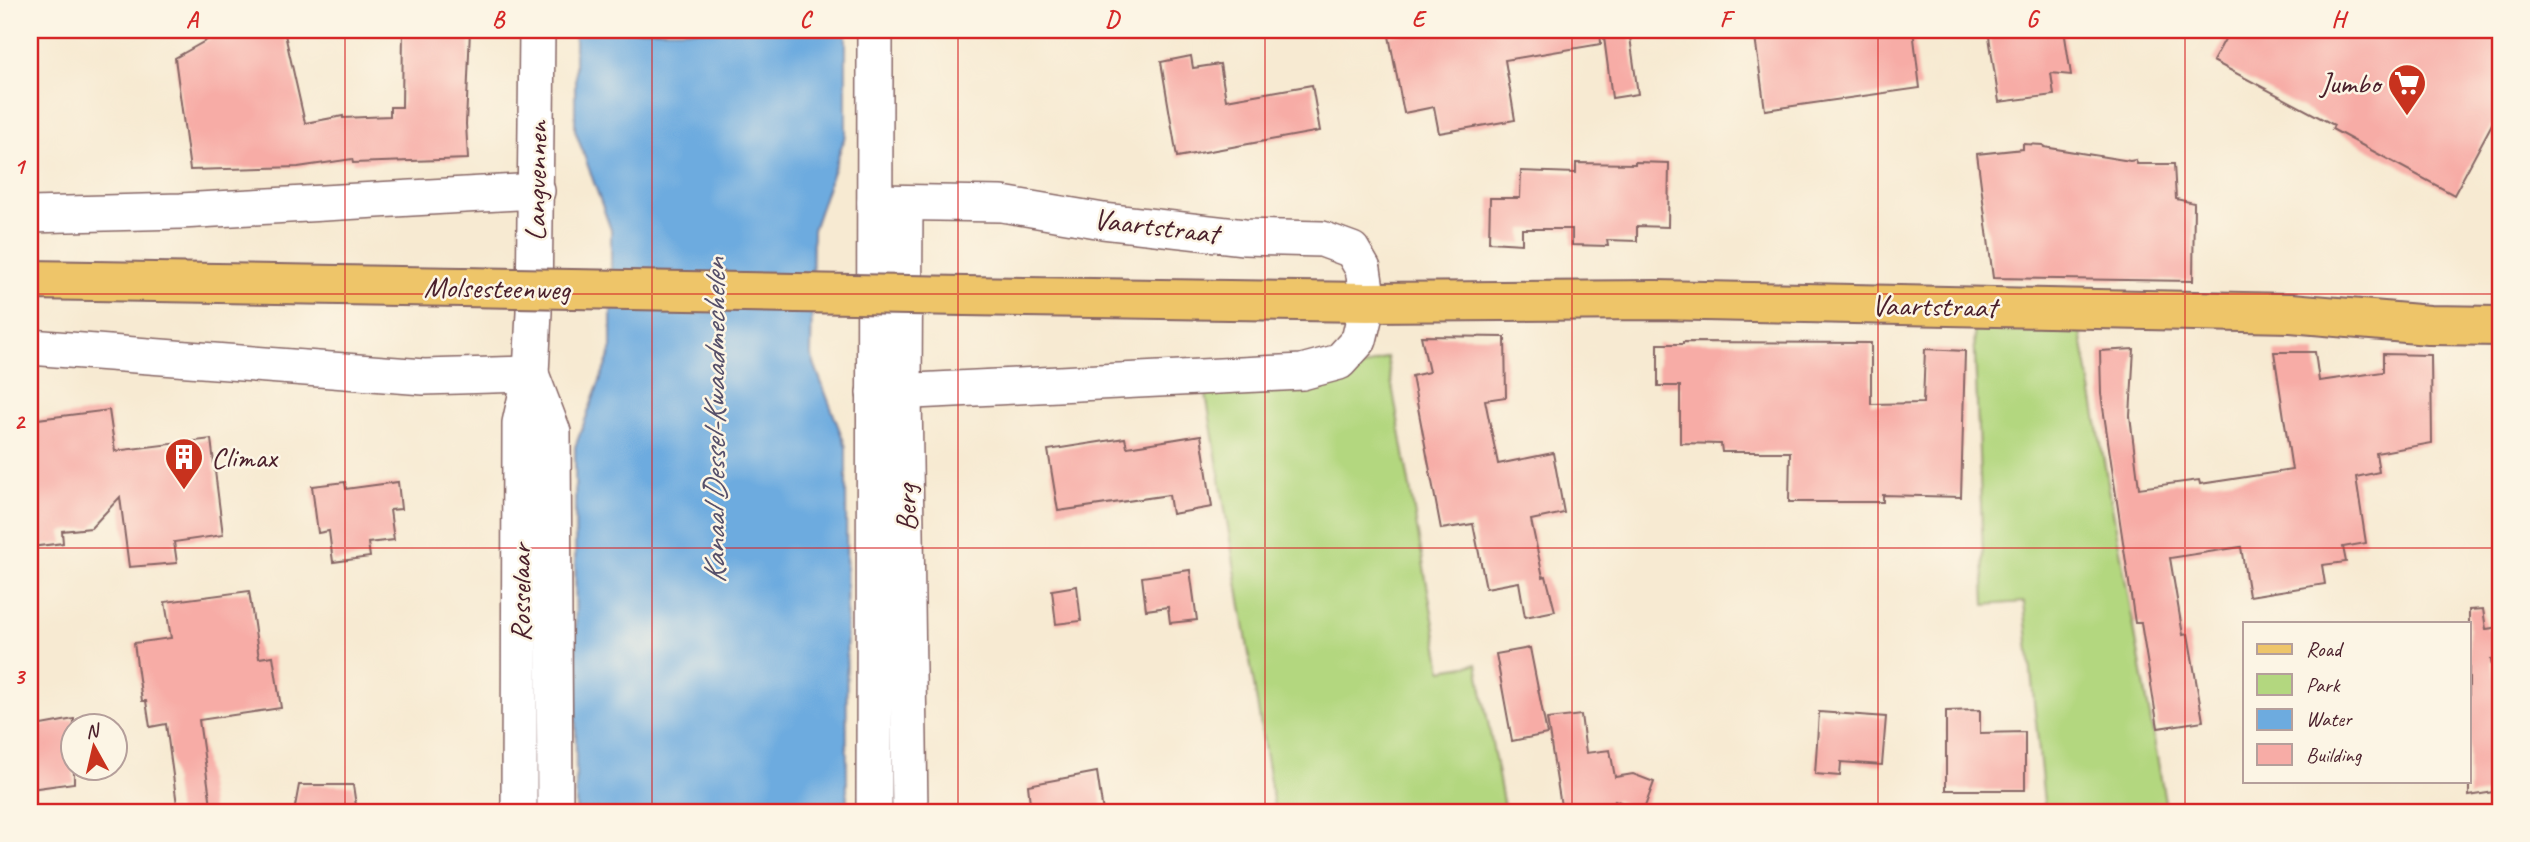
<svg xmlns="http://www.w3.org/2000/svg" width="2530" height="842" font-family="Caveat,sans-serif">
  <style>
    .green { fill: #b3d77f; stroke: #7e7b55; stroke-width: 2 }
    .water { fill: #6dabdf; stroke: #5c6585; stroke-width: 2 }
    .building { fill: #f7aca6 }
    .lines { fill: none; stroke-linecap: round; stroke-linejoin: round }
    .minor-casing { stroke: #876665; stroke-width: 38 }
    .major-casing { stroke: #876665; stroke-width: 42 }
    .minor { stroke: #fff; stroke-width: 35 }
    .major { stroke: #eec569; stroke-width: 38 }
    .major-bridge-casing { stroke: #876665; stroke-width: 42; stroke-linecap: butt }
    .major-bridge { stroke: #eec569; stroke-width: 38 }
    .grid { fill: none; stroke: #d62828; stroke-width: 2; stroke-opacity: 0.55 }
    .labels { text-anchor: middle; stroke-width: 5; stroke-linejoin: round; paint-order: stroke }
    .poi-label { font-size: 30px; fill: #4a1f2b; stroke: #fcf5e5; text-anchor: end }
    .street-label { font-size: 30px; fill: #4a1f2b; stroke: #fcf5e5 }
    .water-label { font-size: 32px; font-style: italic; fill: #56506a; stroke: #fcf5e5 }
    .neatline { fill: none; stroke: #d62828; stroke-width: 2.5 }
    .grid-label { font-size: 23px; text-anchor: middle; font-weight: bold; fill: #d62828 }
  </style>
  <rect width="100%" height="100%" fill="#fcf5e5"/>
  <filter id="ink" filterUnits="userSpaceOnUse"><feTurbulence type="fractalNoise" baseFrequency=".0143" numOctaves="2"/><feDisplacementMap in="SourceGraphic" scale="14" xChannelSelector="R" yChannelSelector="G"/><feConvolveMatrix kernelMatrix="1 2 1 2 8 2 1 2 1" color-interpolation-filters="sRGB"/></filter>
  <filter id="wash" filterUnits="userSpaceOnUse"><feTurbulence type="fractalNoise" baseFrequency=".00686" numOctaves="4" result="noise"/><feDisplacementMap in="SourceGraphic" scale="28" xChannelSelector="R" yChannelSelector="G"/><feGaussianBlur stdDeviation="1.57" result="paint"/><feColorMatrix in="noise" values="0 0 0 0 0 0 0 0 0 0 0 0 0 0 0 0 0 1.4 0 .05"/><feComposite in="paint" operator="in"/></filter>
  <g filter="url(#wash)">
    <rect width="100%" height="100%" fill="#f7ead2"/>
    <g class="green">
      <polygon points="1974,329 2081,333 2167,812 2045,812 2024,602 1985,605"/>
      <polygon points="1387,357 1442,670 1477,664 1505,812 1275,812 1206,394 1301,385 1346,374"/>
    </g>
    <polygon class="water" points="575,30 846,30 846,133 813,230 811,355 846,447 847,812 576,812 575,447 611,351 611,230 575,130"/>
    <g id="blocks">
      <g class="building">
        <polygon points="225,30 284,30 305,123 343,116 343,118 390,116 390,107 402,107 403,30 470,30 466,124 468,159 353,163 352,159 298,167 190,170 175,58"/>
        <polygon points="1422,30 1600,30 1601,44 1505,60 1515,120 1439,133 1434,107 1404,113 1389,36"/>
        <polygon points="1603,30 1629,30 1638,94 1612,98"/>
        <polygon points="1754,30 1913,30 1920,88 1765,110"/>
        <polygon points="1988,30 2064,30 2071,75 2051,73 2054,95 1999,102"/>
        <polygon points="2230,30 2500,30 2500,109 2454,195 2332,129 2334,125 2213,61"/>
        <polygon points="1191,56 1193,68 1220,64 1226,100 1312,85 1320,131 1177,157 1161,62"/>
        <polygon points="2023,144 2043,145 2044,147 2130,161 2136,160 2137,164 2174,164 2176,199 2194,203 2193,281 1993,278 1977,154 2023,149"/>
        <polygon points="1635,162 1669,163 1668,227 1637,226 1637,241 1607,240 1608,246 1572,245 1572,229 1522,229 1522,244 1489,242 1490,198 1520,198 1521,171 1576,173 1576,163 1635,164"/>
        <polygon points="1421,336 1505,337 1506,397 1485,400 1498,464 1553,453 1564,513 1531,520 1543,577 1546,576 1555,611 1525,617 1519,582 1486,588 1473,524 1441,529 1412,376 1429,372"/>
        <polygon points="1683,342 1871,343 1871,404 1923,403 1925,349 1965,351 1961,497 1883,495 1883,502 1789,502 1790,452 1722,452 1721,444 1680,443 1680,386 1658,386 1658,344 1683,344"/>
        <polygon points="2134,349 2130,416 2139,488 2199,480 2200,484 2292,470 2274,352 2315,352 2319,381 2383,372 2383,354 2431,355 2432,443 2376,453 2379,472 2356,477 2366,543 2343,547 2346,562 2322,565 2325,584 2249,596 2241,547 2170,558 2183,635 2188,634 2203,721 2158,728 2141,623 2135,623 2101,394 2100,351"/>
        <polygon points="109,410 115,451 211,439 223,535 174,542 177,563 129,567 120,497 91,528 62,531 63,543 30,547 30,420"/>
        <polygon points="1201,435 1212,507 1172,514 1169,495 1058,511 1048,450 1125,438 1127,447"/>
        <polygon points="345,482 346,489 398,482 401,509 390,510 394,540 368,543 370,557 333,562 329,531 318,533 312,486"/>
        <polygon points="1190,570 1197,620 1170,623 1168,607 1146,610 1142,577"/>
        <polygon points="1077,586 1081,621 1056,624 1052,590"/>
        <polygon points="249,591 259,658 273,656 281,708 199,720 212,812 178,812 166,724 150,727 146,701 142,701 134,643 171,638 165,602"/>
        <polygon points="2483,609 2486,629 2500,627 2500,659 2491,660 2500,713 2500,791 2469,796 2469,610"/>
        <polygon points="1530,648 1547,734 1512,741 1496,654"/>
        <polygon points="1980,710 1980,733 2025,732 2025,790 1946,790 1946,711"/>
        <polygon points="1819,712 1886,717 1882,765 1841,762 1840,776 1815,774"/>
        <polygon points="1581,715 1586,753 1610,750 1615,777 1633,774 1654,782 1643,812 1615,800 1610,812 1562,812 1547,719"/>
        <polygon points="74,719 74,783 30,789 30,727"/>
        <polygon points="1097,772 1103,812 1031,812 1028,785"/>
        <polygon points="299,785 353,785 357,812 294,812"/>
      </g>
    </g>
  </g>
  <g filter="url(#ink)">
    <use href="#blocks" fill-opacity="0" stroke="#876665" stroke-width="2"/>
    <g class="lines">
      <defs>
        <g id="minor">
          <polyline points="905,204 904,392 910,812"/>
          <polyline points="30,215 181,211 537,191"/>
          <polyline points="30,347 424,377 531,374"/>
          <polyline points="531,374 553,432 555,812"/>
          <polyline points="874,393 1302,372 1339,362 1359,340 1368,302 1363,269 1352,250 1322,239 1244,237 1103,221 1002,204 875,202"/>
          <polyline points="519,812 520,423 531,374 534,312 537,30"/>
          <polyline points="874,812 875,30"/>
        </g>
        <g id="major">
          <polyline points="30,280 462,287"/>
          <polyline points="965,296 1368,302 1656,300 2291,313 2429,325 2500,326"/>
        </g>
      </defs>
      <use href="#minor" class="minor-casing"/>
      <use href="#major" class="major-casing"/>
      <use href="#minor" class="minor"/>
      <use href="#major" class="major"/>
      <defs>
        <polyline id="major-bridge" points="462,287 965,296"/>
      </defs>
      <use href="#major-bridge" class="major-bridge-casing"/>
      <use href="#major-bridge" class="major-bridge"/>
    </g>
  </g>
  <path class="grid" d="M345,30v782M652,30v782M958,30v782M1265,30v782M1572,30v782M1878,30v782M2185,30v782M30,294h2470M30,548h2470"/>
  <defs>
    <symbol id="supermarket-pin" viewBox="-11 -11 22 30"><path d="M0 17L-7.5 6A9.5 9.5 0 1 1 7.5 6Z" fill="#c8321e" stroke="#fcf5e5"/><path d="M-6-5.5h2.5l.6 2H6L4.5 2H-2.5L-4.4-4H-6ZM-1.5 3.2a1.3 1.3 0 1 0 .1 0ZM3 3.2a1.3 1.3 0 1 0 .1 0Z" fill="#fff"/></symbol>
    <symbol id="building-pin" viewBox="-11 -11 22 30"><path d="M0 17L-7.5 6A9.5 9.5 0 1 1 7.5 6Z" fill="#c8321e" stroke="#fcf5e5"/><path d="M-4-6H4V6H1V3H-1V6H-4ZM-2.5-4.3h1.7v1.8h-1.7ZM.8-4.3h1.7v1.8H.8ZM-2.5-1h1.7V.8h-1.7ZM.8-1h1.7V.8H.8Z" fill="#fff"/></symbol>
  </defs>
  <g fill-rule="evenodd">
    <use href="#supermarket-pin" x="2385" y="61" width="44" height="60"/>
    <use href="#building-pin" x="162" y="435" width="44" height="60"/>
  </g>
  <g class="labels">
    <g class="poi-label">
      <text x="2380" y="93">Jumbo</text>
      <text x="211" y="467" text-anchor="start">Climax</text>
    </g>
    <g class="street-label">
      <text transform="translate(536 181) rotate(-89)" y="10">Langvennen</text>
      <text transform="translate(1156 226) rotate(7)" y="10">Vaartstraat</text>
      <text transform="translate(497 288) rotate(1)" y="10">Molsesteenweg</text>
      <text transform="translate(1934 306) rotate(1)" y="10">Vaartstraat</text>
      <text transform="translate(906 508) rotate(-91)" y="10">Berg</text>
      <text transform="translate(520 593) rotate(-90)" y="10">Rosselaar</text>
    </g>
    <g class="water-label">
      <text transform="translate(714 421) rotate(-90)" y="11">Kanaal Dessel-Kwaadmechelen</text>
    </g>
  </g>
  <rect width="2530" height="842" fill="none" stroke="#fcf5e5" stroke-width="77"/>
  <rect x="2243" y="622" width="228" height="161" fill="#fcf5e5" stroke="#b59f9b" stroke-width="2"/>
  <rect x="2257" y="644" width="35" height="10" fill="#eec569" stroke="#b59f9b" stroke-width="2"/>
  <text x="2306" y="656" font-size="21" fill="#4a1f2b">Road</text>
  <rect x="2257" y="674" width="35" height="21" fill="#b3d77f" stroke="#b59f9b" stroke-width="2"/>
  <text x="2306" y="692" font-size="21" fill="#4a1f2b">Park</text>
  <rect x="2257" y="709" width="35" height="21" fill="#6dabdf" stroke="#b59f9b" stroke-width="2"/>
  <text x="2306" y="726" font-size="21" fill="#4a1f2b">Water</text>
  <rect x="2257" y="744" width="35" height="21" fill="#f7aca6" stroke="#b59f9b" stroke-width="2"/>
  <text x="2306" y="762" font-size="21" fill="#4a1f2b">Building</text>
  <g transform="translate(94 747) rotate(352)"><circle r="33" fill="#fcf5e5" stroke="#b59f9b" stroke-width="2"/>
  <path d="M0-5L12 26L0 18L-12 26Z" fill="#c8321e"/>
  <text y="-10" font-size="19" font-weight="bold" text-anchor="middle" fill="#4a1f2b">N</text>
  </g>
  <rect x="38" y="38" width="2454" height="766" class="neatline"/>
  <g class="grid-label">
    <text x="192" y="27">A</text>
    <text x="498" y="27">B</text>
    <text x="805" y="27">C</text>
    <text x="1112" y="27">D</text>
    <text x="1418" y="27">E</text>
    <text x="1725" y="27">F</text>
    <text x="2032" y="27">G</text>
    <text x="2338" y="27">H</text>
    <text x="19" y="174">1</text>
    <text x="19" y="429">2</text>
    <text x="19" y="684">3</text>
  </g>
</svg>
